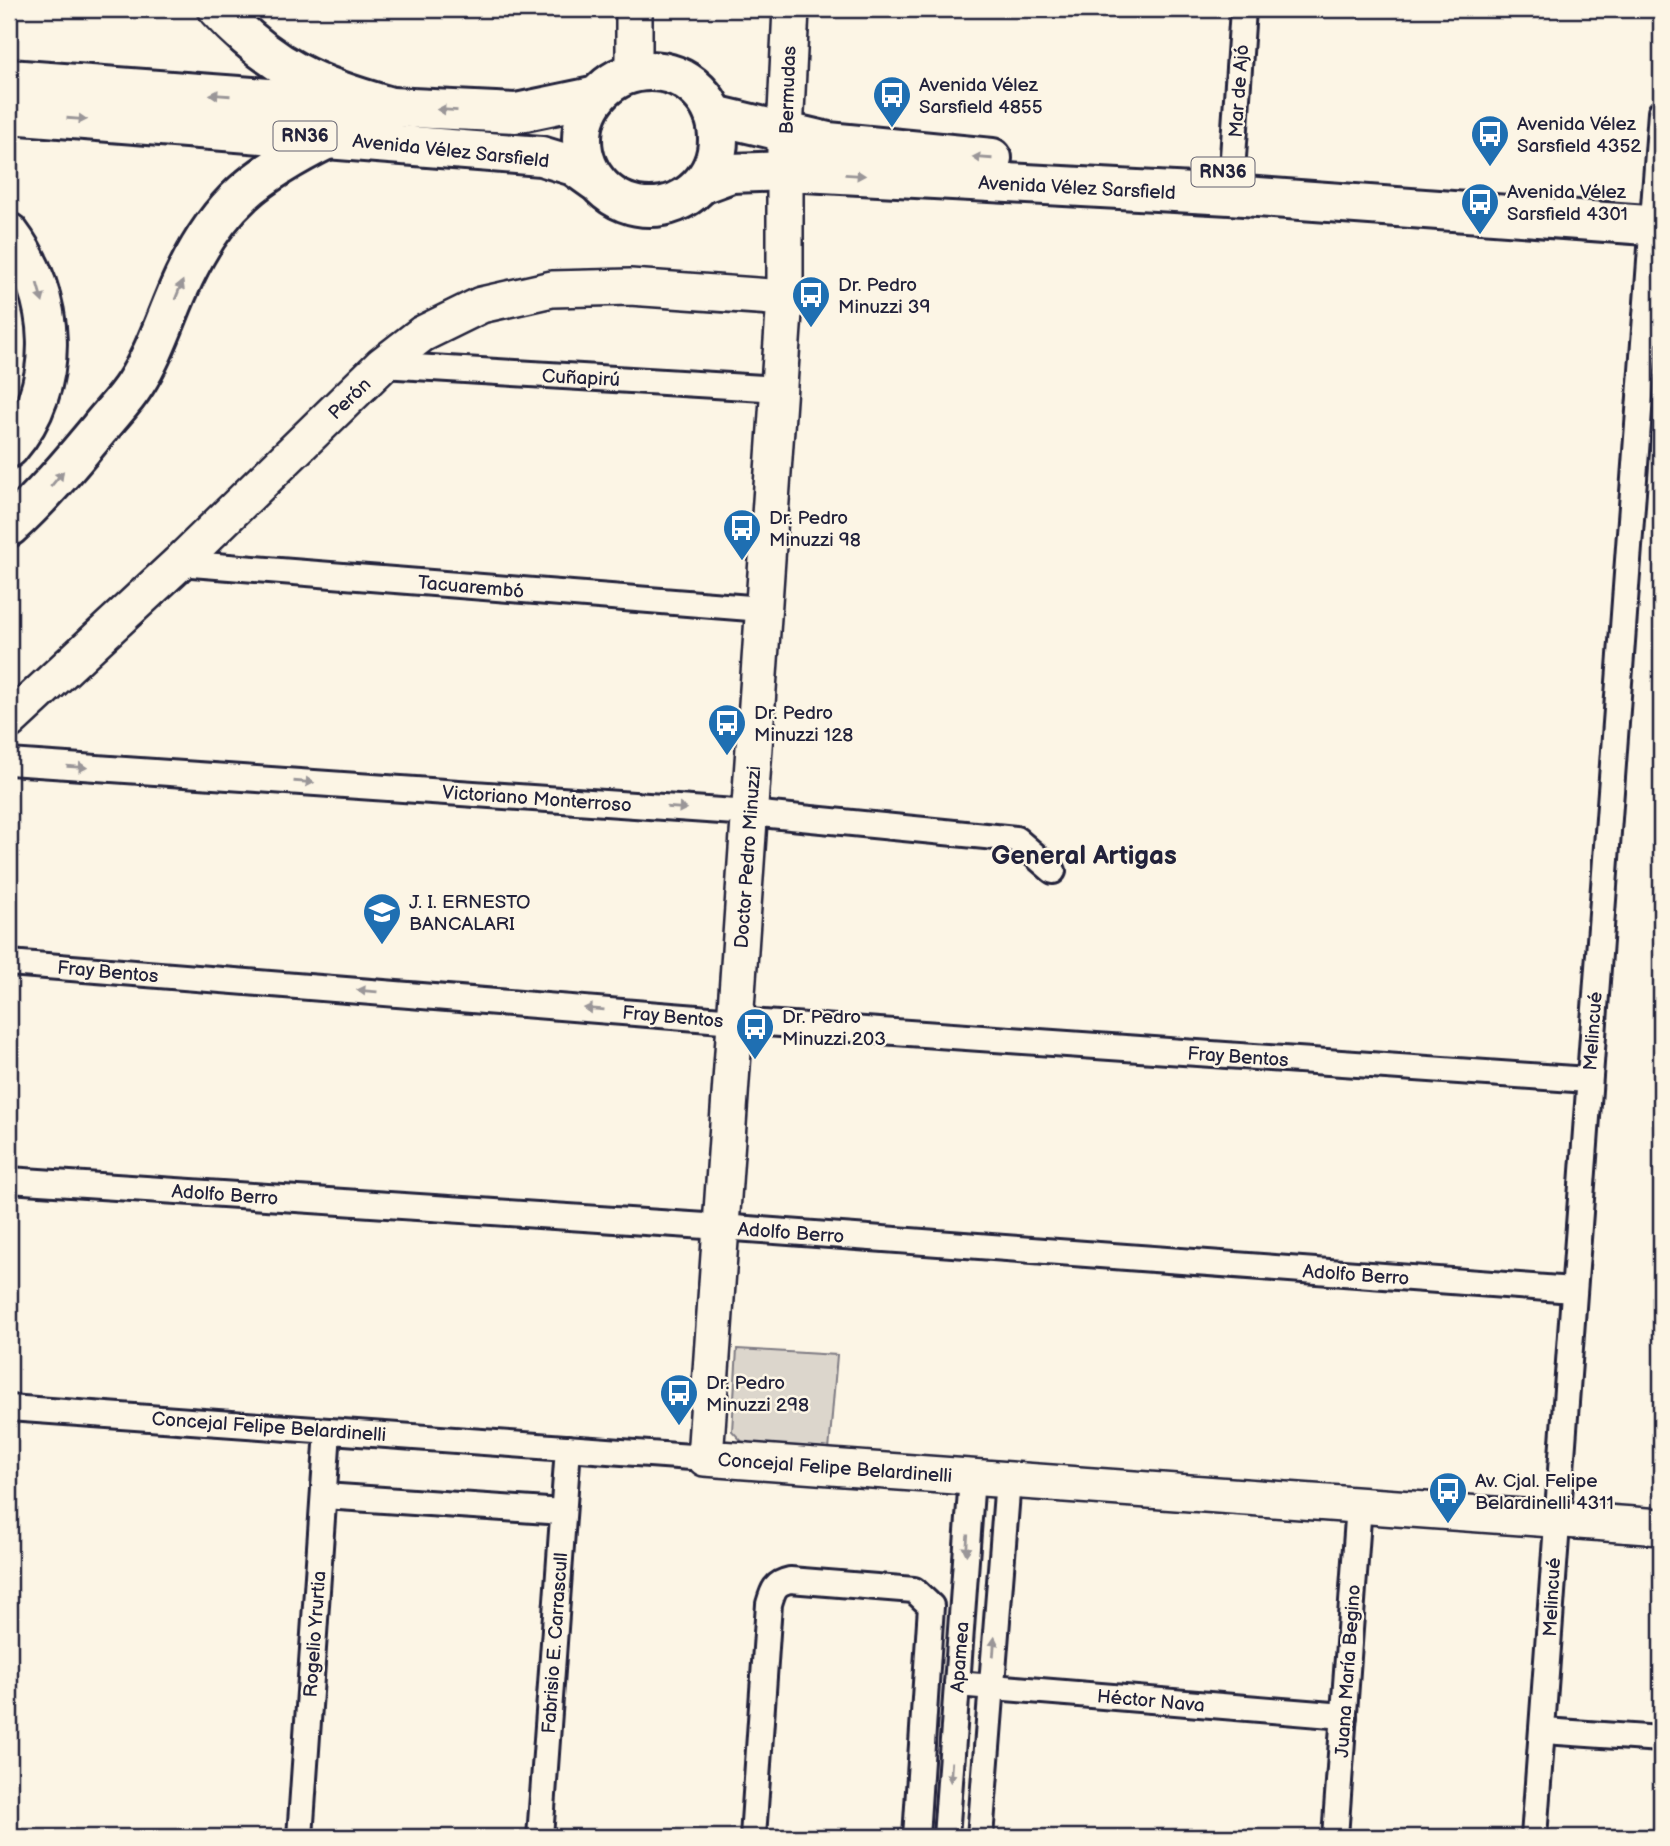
<svg xmlns="http://www.w3.org/2000/svg" width="1670" height="1846" font-family="'Balsamiq Sans',sans-serif">
  <style>
    .green { fill: #dcd6cc; stroke: #7f7c84; stroke-width: 2 }
    .lines { fill: none; stroke-linecap: round; stroke-linejoin: round }
    .street-casing { stroke: #22223b; stroke-width: 30 }
    .secondary-casing { stroke: #22223b; stroke-width: 40 }
    .primary-casing { stroke: #22223b; stroke-width: 44 }
    .highway-casing { stroke: #22223b; stroke-width: 44 }
    .street { stroke: #fcf5e5; stroke-width: 24 }
    .secondary { stroke: #fcf5e5; stroke-width: 35 }
    .primary { stroke: #fcf5e5; stroke-width: 38 }
    .highway { stroke: #fcf5e5; stroke-width: 38 }
    .oneway { fill: #9a9698 }
    .labels { text-anchor: middle; stroke-width: 5; stroke-linejoin: round; paint-order: stroke }
    .shield { fill: #fcf5e5; stroke: #63616e; stroke-width: 2 }
    .shield-label { font-size: 18px; font-weight: bold; fill: #22223b }
    .poi-label { font-size: 19px; fill: #22223b; stroke: #fcf5e5; text-anchor: start }
    .street-label { font-size: 19px; fill: #22223b; stroke: #fcf5e5 }
    .district-label { font-size: 26px; font-weight: bold; fill: #22223b; stroke: #fcf5e5 }
  </style>
  <rect width="100%" height="100%" fill="#fcf5e5"/>
  <filter id="ink" filterUnits="userSpaceOnUse"><feTurbulence type="fractalNoise" baseFrequency=".0143" numOctaves="2"/><feDisplacementMap in="SourceGraphic" scale="14" xChannelSelector="R" yChannelSelector="G"/><feConvolveMatrix kernelMatrix="1 2 1 2 8 2 1 2 1" color-interpolation-filters="sRGB"/></filter>
  <g filter="url(#ink)">
    <polygon class="green" points="737,1349 837,1355 829,1451 748,1448 732,1431"/>
    <g class="lines">
      <defs>
        <g id="street">
          <polyline points="1232,172 1243,9"/>
          <polyline points="382,365 779,389"/>
          <polyline points="179,563 763,609"/>
          <polyline points="9,762 750,813 1016,839 1053,871"/>
          <polyline points="9,963 735,1021 1588,1080"/>
          <polyline points="9,1180 721,1227 1573,1290"/>
          <polyline points="9,1408 705,1458"/>
          <polyline points="324,1496 563,1512"/>
          <polyline points="957,1684 1344,1716"/>
          <polyline points="1544,1731 1661,1739"/>
          <polyline points="300,1837 328,1431"/>
          <polyline points="540,1837 568,1448"/>
          <path d="M753,1837l16,-233c4,-14 6,-21 21,-24l124,10 17,16 -15,231"/>
          <polyline points="946,1837 972,1477"/>
          <polyline points="980,1837 1008,1480"/>
          <polyline points="1335,1837 1359,1505"/>
          <polyline points="1534,1837 1661,112"/>
        </g>
        <g id="secondary">
          <polyline points="634,9 634,72"/>
          <polyline points="791,9 785,133 785,298 705,1458 1661,1527"/>
          <polyline points="9,721 179,563 382,365 422,334 481,305 552,289 630,287 785,298"/>
        </g>
        <g id="primary">
          <circle cx="650" cy="139" r="68"/>
          <polyline points="9,79 391,107 516,113 597,96"/>
          <polyline points="9,114 541,156 574,166 595,181"/>
          <polyline points="714,115 828,142 992,158"/>
          <polyline points="704,183 731,173 786,171 1230,195 1661,226"/>
        </g>
        <g id="highway">
          <path d="M218,9c54,59 97,77 173,98"/>
          <path d="M9,233c47,62 54,153 0,215"/>
          <path d="M9,527c33,-30 61,-63 90,-98 12,-15 26,-29 36,-45 22,-34 32,-71 49,-107 36,-75 73,-103 146,-139"/>
        </g>
      </defs>
      <use href="#street" class="street-casing"/>
      <use href="#secondary" class="secondary-casing"/>
      <use href="#primary" class="primary-casing"/>
      <use href="#highway" class="highway-casing"/>
      <use href="#street" class="street"/>
      <use href="#secondary" class="secondary"/>
      <use href="#primary" class="primary"/>
      <use href="#highway" class="highway"/>
    </g>
    <defs><path id="oneway-solid" d="M-6-.8H1V-3.2L6.5 0L1 3.2V.8H-6Z" transform="scale(1.75)"/></defs>
    <g class="oneway">
      <use href="#oneway-solid" transform="translate(220 95) rotate(-176)"/>
      <use href="#oneway-solid" transform="translate(447 110) rotate(-177)"/>
      <use href="#oneway-solid" transform="translate(77 119) rotate(4)"/>
      <use href="#oneway-solid" transform="translate(982 158) rotate(-176)"/>
      <use href="#oneway-solid" transform="translate(855 175) rotate(3)"/>
      <use href="#oneway-solid" transform="translate(179 290) rotate(-68)"/>
      <use href="#oneway-solid" transform="translate(40 293) rotate(74)"/>
      <use href="#oneway-solid" transform="translate(57 479) rotate(-51)"/>
      <use href="#oneway-solid" transform="translate(77 767) rotate(4)"/>
      <use href="#oneway-solid" transform="translate(304 782) rotate(4)"/>
      <use href="#oneway-solid" transform="translate(677 808) rotate(4)"/>
      <use href="#oneway-solid" transform="translate(367 991) rotate(-175)"/>
      <use href="#oneway-solid" transform="translate(594 1009) rotate(-175)"/>
      <use href="#oneway-solid" transform="translate(967 1545) rotate(94)"/>
      <use href="#oneway-solid" transform="translate(994 1647) rotate(-86)"/>
      <use href="#oneway-solid" transform="translate(951 1772) rotate(94)"/>
    </g>
  </g>
  <defs>
    <symbol id="bus-pin" viewBox="-11 -11 22 30"><path d="M0 17L-7.5 6A9.5 9.5 0 1 1 7.5 6Z" fill="#1f6fb2" stroke="#fcf5e5"/><path d="M-5-6H5V4H4V6H2V4H-2V6H-4V4H-5ZM-3.5-4V0h7V-4ZM-3.5 1.2v1.5H-2V1.2ZM2 1.2v1.5H3.5V1.2Z" fill="#fff"/></symbol>
    <symbol id="school-pin" viewBox="-11 -11 22 30"><path d="M0 17L-7.5 6A9.5 9.5 0 1 1 7.5 6Z" fill="#1f6fb2" stroke="#fcf5e5"/><path d="M0-5L7-2L0 1L-7-2ZM-4 1L0 2.5L4 1V4Q0 6-4 4Z" fill="#fff"/></symbol>
  </defs>
  <g fill-rule="evenodd">
    <use href="#bus-pin" x="870" y="73" width="44" height="60"/>
    <use href="#bus-pin" x="1468" y="112" width="44" height="60"/>
    <use href="#bus-pin" x="1458" y="180" width="44" height="60"/>
    <use href="#bus-pin" x="789" y="273" width="44" height="60"/>
    <use href="#bus-pin" x="720" y="506" width="44" height="60"/>
    <use href="#bus-pin" x="705" y="701" width="44" height="60"/>
    <use href="#school-pin" x="360" y="890" width="44" height="60"/>
    <use href="#bus-pin" x="733" y="1005" width="44" height="60"/>
    <use href="#bus-pin" x="657" y="1371" width="44" height="60"/>
    <use href="#bus-pin" x="1426" y="1469" width="44" height="60"/>
  </g>
  <g class="labels">
    <g class="shield">
      <rect x="273.5" y="121.5" width="63" height="29" rx="5"/>
      <rect x="1191.5" y="157.5" width="63" height="29" rx="5"/>
    </g>
    <g class="shield-label">
      <text x="305" y="142">RN36</text>
      <text x="1223" y="178">RN36</text>
    </g>
    <g class="poi-label">
      <text x="919" y="91">Avenida Vélez<tspan x="919" dy="22">Sarsfield 4855</tspan></text>
      <text x="1517" y="130">Avenida Vélez<tspan x="1517" dy="22">Sarsfield 4352</tspan></text>
      <text x="1507" y="198">Avenida Vélez<tspan x="1507" dy="22">Sarsfield 4301</tspan></text>
      <text x="838" y="291">Dr. Pedro<tspan x="838" dy="22">Minuzzi 39</tspan></text>
      <text x="769" y="524">Dr. Pedro<tspan x="769" dy="22">Minuzzi 98</tspan></text>
      <text x="754" y="719">Dr. Pedro<tspan x="754" dy="22">Minuzzi 128</tspan></text>
      <text x="409" y="908">J. I. ERNESTO<tspan x="409" dy="22">BANCALARI</tspan></text>
      <text x="782" y="1023">Dr. Pedro<tspan x="782" dy="22">Minuzzi 203</tspan></text>
      <text x="706" y="1389">Dr. Pedro<tspan x="706" dy="22">Minuzzi 298</tspan></text>
      <text x="1475" y="1487">Av. Cjal. Felipe<tspan x="1475" dy="22">Belardinelli 4311</tspan></text>
    </g>
    <g class="street-label">
      <text transform="translate(787 90) rotate(-88)" y="7">Bermudas</text>
      <text transform="translate(1238 91) rotate(-86)" y="7">Mar de Ajó</text>
      <text transform="translate(451 150) rotate(6)" y="7">Avenida Vélez Sarsfield</text>
      <text transform="translate(1077 187) rotate(3)" y="7">Avenida Vélez Sarsfield</text>
      <text transform="translate(581 377) rotate(3)" y="7">Cuñapirú</text>
      <text transform="translate(349 398) rotate(-44)" y="7">Perón</text>
      <text transform="translate(471 586) rotate(5)" y="7">Tacuarembó</text>
      <text transform="translate(537 798) rotate(4)" y="7">Victoriano Monterroso</text>
      <text transform="translate(747 857) rotate(-86)" y="7">Doctor Pedro Minuzzi</text>
      <text transform="translate(108 971) rotate(5)" y="7">Fray Bentos</text>
      <text transform="translate(673 1016) rotate(5)" y="7">Fray Bentos</text>
      <text transform="translate(1592 1031) rotate(-86)" y="7">Melincué</text>
      <text transform="translate(1238 1056) rotate(4)" y="7">Fray Bentos</text>
      <text transform="translate(225 1194) rotate(4)" y="7">Adolfo Berro</text>
      <text transform="translate(791 1232) rotate(4)" y="7">Adolfo Berro</text>
      <text transform="translate(1356 1274) rotate(4)" y="7">Adolfo Berro</text>
      <text transform="translate(269 1426) rotate(4)" y="7">Concejal Felipe Belardinelli</text>
      <text transform="translate(835 1467) rotate(4)" y="7">Concejal Felipe Belardinelli</text>
      <text transform="translate(1551 1597) rotate(-87)" y="7">Melincué</text>
      <text transform="translate(314 1634) rotate(-86)" y="7">Rogelio Yrurtia</text>
      <text transform="translate(554 1643) rotate(-86)" y="7">Fabrisio E. Carrascull</text>
      <text transform="translate(959 1657) rotate(-86)" y="7">Apamea</text>
      <text transform="translate(1347 1671) rotate(-86)" y="7">Juana María Begino</text>
      <text transform="translate(1151 1700) rotate(5)" y="7">Héctor Nava</text>
    </g>
    <g class="district-label">
      <text x="1084" y="864">General Artigas</text>
    </g>
  </g>
  <rect width="1670" height="1846" fill="none" stroke="#fcf5e5" stroke-width="35"/>
  <rect x="18" y="18" width="1635" height="1811" fill="none" stroke="#22223b" stroke-width="2.5" filter="url(#ink)"/>
</svg>
